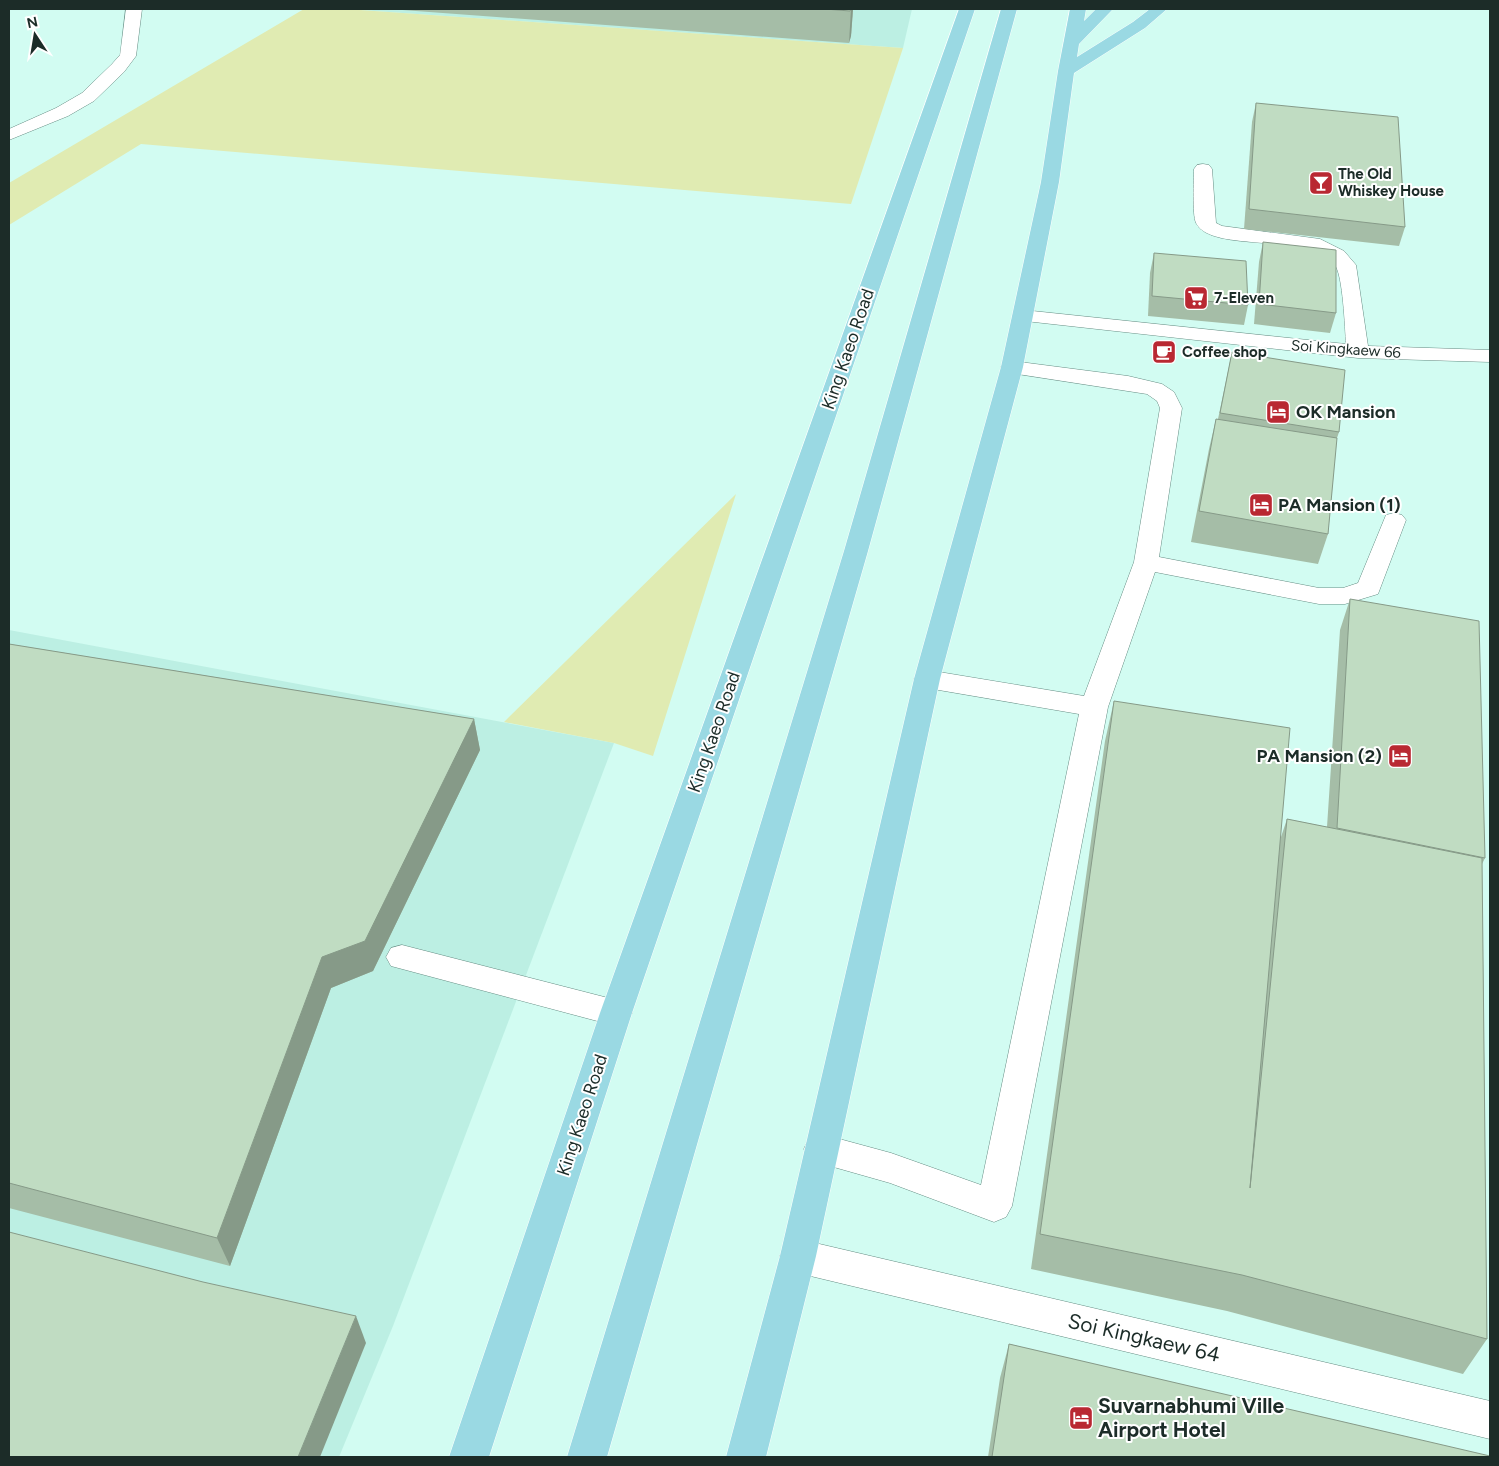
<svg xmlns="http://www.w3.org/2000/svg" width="1499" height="1466" font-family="Figtree,sans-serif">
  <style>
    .built { fill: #bcefe3 }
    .green { fill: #e0ebb2 }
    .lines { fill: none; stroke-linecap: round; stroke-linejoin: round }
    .minor-casing { stroke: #668d84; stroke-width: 1 }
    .major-casing { stroke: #fff; stroke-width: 1 }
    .minor { fill: #fff; fill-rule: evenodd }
    .major { fill: #9ad9e3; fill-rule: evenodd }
    .wall { fill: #a5bda7 }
    .shaded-wall { fill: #869a88 }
    .building { fill: #c0dcc2; stroke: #869a88 }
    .labels { text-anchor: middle; stroke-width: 4; stroke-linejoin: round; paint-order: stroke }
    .far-poi-label { font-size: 15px; font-weight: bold; fill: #1c2c28; stroke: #fff; text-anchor: start }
    .far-street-label { font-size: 15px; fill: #1c2c28; stroke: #fff }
    .street-label { font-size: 18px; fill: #1c2c28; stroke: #fff }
    .poi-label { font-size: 18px; font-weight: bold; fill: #1c2c28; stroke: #fff; text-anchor: start }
    .near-street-label { font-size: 21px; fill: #1c2c28; stroke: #fff }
    .near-poi-label { font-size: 21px; font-weight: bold; fill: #1c2c28; stroke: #fff; text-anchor: start }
  </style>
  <rect width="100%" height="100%" fill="#d2fcf2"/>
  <g class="built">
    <polygon points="346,9 912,9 903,48"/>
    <polygon points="9,630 614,743 393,1326 339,1457 9,1457"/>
  </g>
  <g class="green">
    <polygon points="304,9 346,9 903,48 851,204 141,144 9,225 9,183"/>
    <polygon points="736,494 653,756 614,743 504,722"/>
  </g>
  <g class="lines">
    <defs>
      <g id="minor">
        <polygon points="126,9 142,9 136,56 124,72 94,101 68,116 9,140 9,129 56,108 82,93 112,64 120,55"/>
        <path d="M1203,164l6,1 3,4 4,54 6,3 98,13 24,12 12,14 12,81 122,4v12l-132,-4 -342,-38 -3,-4 3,-4 7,-2 323,34c-1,-16 -3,-68 -11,-79 -23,-34 -124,-11 -139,-42 -4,-9 -2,-43 -2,-54l3,-4z"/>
        <polygon points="1012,361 1128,376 1162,384 1174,392 1182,408 1159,557 1319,588 1343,588 1358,583 1386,515 1394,513 1402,515 1406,520 1378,594 1345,604 1319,604 1155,572 1108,707 1012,1206 1006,1217 994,1222 890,1183 809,1160 804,1149 809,1138 821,1134 891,1153 981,1185 1079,714 927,688 918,685 914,679 918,673 927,670 1084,696 1134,562 1160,408 1157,401 1147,394 1004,372 1001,367 1004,362"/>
        <polygon points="402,945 616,1000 627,1004 632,1013 627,1022 616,1026 391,966 386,957 391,948"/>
        <polygon points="798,1239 1490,1401 1490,1439 798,1273 785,1268 780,1256 785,1244"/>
      </g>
      <g id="major">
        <polygon points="959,9 975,9 632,1013 489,1457 449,1457 600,1013"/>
        <polygon points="1001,9 1017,9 868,551 607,1457 567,1457 844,551"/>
        <polygon points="1070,9 1086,9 1084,21 1096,9 1113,9 1079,44 1077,57 1133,22 1150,9 1167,9 1145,28 1074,73 1059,182 1023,367 940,679 816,1256 766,1457 726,1457 780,1256 914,679 1001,367 1041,182 1058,71"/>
      </g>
    </defs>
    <use href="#minor" class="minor-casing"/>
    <use href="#major" class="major-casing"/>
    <use href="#minor" class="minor"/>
    <use href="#major" class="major"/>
  </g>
  <g class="wall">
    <polygon points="389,9 853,9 851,36 849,43"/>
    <polygon points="1256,103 1405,227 1399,246 1244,229 1252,122"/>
    <polygon points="1263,242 1336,313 1330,333 1254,324 1259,262"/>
    <polygon points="1154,253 1248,305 1244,325 1148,316 1150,273"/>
    <polygon points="1232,352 1339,432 1336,441 1328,534 1318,564 1191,542 1209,449 1216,419 1218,419"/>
    <polygon points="1350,599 1485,858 1482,864 1487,1339 1463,1374 1227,1311 1031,1269 1105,741 1114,701 1280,840 1287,819 1327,827 1340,630"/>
    <polygon points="9,644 474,719 480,750 373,971 331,988 230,1266 9,1208"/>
    <polygon points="1009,1344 1490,1457 988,1457 1000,1378"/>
  </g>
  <g class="shaded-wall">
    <polygon points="851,9 853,9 851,36 849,43"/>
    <polygon points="474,719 480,750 373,971 331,988 230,1266 217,1238 322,957"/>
    <polygon points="356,1316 366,1343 320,1457 298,1457"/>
  </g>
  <g class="building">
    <polygon points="825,9 851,9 850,11"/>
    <polygon points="1256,103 1398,117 1405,227 1249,209"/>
    <polygon points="1263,242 1336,250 1336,313 1259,304"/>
    <polygon points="1154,253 1246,261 1248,305 1152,296"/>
    <polygon points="1232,352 1345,370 1339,432 1220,413"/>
    <polygon points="1216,419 1337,438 1328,534 1199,511"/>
    <polygon points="1350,599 1479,621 1485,858 1337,828"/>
    <polygon points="9,644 474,719 365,941 322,957 217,1238 9,1183"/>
    <polygon points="1114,701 1290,728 1250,1188 1287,819 1482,858 1487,1339 1242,1275 1040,1234"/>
    <polygon points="9,1232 203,1282 356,1316 298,1457 9,1457"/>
    <polygon points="1009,1344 1490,1456 1490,1457 992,1457"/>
  </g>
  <defs>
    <symbol id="bar-square" viewBox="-11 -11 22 22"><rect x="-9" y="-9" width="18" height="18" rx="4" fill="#b92832" stroke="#fff"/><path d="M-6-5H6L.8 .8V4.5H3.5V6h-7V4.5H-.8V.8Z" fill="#fff"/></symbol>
    <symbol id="supermarket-square" viewBox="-11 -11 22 22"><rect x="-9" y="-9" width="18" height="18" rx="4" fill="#b92832" stroke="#fff"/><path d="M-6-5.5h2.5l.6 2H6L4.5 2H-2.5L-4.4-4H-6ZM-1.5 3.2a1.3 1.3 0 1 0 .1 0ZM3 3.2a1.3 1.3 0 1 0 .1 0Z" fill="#fff"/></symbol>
    <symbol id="cafe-square" viewBox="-11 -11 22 22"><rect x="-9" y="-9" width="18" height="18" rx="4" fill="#b92832" stroke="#fff"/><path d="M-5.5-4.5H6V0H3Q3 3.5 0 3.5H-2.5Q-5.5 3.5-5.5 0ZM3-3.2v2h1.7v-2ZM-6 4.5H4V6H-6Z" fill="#fff"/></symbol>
    <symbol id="hotel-square" viewBox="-11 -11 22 22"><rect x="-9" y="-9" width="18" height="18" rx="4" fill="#b92832" stroke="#fff"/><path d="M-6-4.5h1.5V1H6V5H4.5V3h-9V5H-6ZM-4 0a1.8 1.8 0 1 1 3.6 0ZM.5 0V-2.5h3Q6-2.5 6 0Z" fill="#fff"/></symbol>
  </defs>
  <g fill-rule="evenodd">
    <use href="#bar-square" x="1307" y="169" width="28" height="28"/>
    <use href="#supermarket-square" x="1182" y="284" width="28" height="28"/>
    <use href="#cafe-square" x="1150" y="338" width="28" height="28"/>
    <use href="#hotel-square" x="1264" y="398" width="28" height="28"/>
    <use href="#hotel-square" x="1247" y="491" width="28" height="28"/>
    <use href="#hotel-square" x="1386" y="742" width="28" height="28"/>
    <use href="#hotel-square" x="1067" y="1404" width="28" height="28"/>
  </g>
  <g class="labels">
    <g class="far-poi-label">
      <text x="1338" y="179">The Old<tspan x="1338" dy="17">Whiskey House</tspan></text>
      <text x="1214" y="303">7-Eleven</text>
      <text x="1182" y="357">Coffee shop</text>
    </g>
    <g class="far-street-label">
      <text transform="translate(1346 349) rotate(4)" y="5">Soi Kingkaew 66</text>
    </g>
    <g class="street-label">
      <text transform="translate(848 349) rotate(-71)" y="6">King Kaeo Road</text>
      <text transform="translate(714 732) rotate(-71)" y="6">King Kaeo Road</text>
      <text transform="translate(582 1115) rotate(-72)" y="6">King Kaeo Road</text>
    </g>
    <g class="poi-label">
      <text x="1296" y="418">OK Mansion</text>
      <text x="1278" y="511">PA Mansion (1)</text>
      <text x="1382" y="762" text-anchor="end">PA Mansion (2)</text>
    </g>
    <g class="near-street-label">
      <text transform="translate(1144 1338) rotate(13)" y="7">Soi Kingkaew 64</text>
    </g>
    <g class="near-poi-label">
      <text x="1098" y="1413">Suvarnabhumi Ville<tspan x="1098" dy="24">Airport Hotel</tspan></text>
    </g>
  </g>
  <rect width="1499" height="1466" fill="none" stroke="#1c2c28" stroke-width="20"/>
  <g transform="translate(35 35) rotate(348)" stroke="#ffffff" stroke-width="4" paint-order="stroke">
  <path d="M0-4L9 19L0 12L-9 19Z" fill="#1c2c28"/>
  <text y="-8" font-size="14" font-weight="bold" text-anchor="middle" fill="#1c2c28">N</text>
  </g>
</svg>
